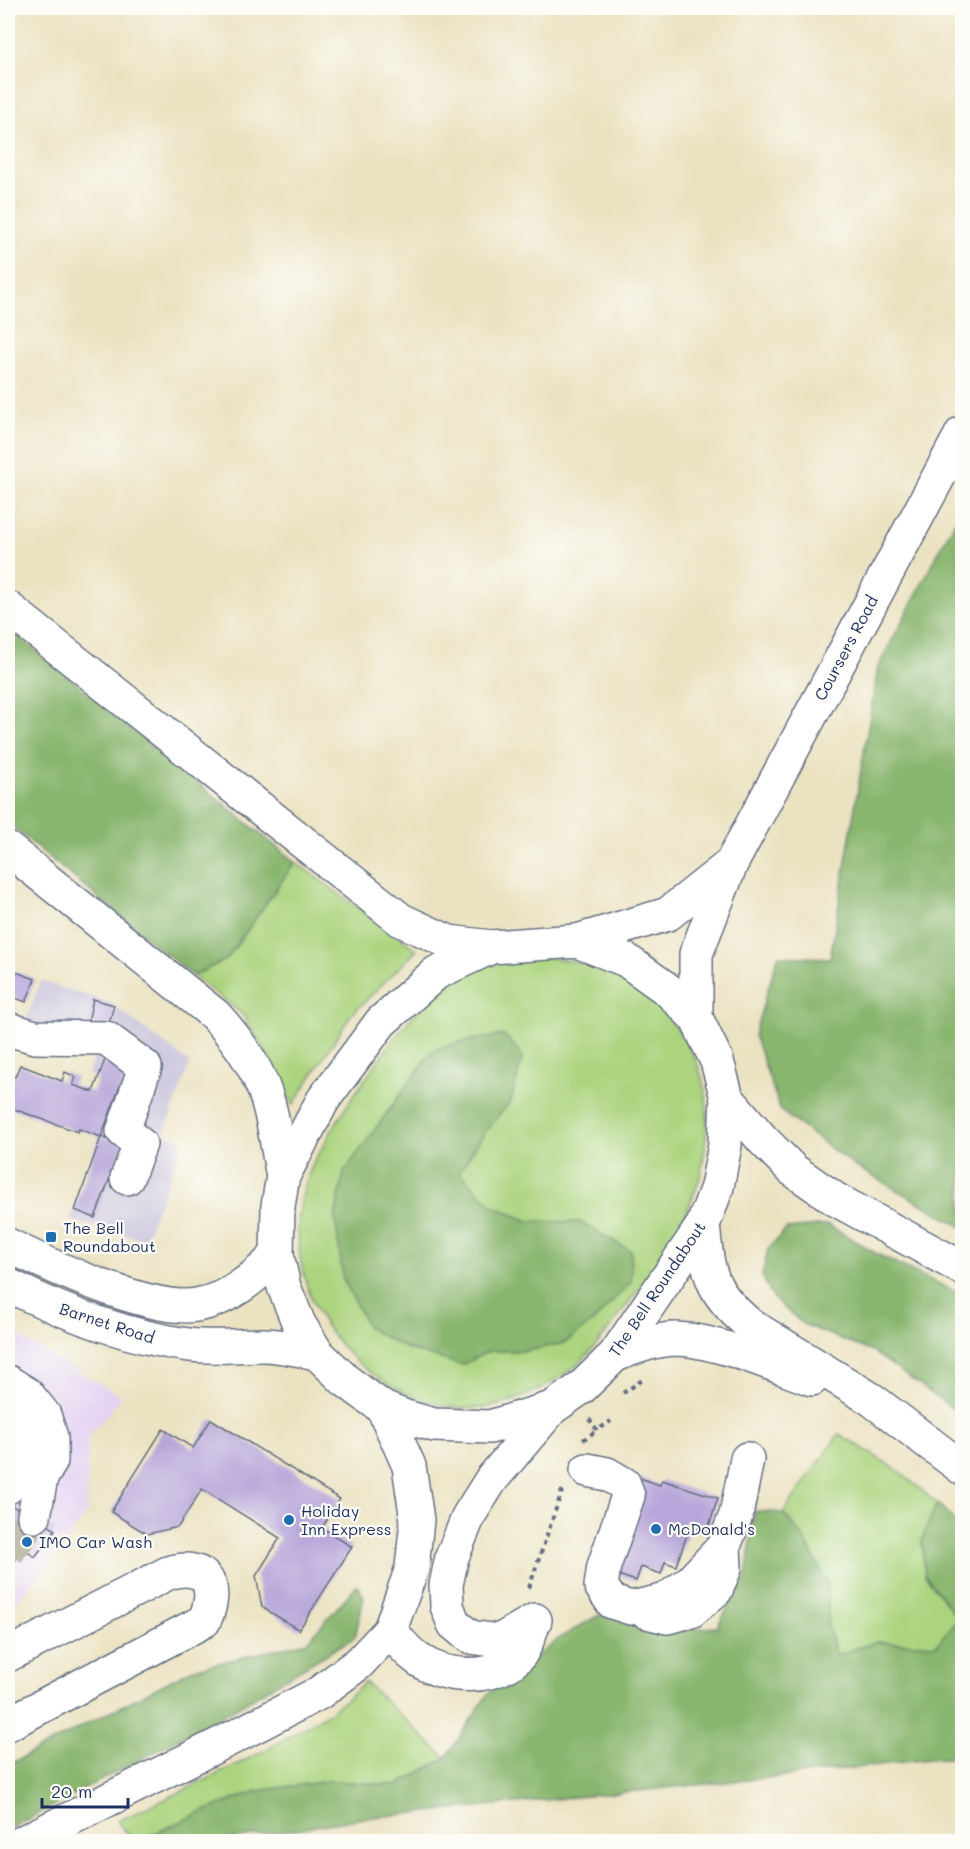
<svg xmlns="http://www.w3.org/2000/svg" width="970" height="1849" font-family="Mali,sans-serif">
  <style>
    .built { fill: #e4d3f2 }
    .industrial { fill: #c6c0da }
    .green { fill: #acd47f; stroke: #64826e; stroke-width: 1.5 }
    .forest { fill: #89b66e; stroke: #527266; stroke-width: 1.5 }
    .building { fill: #b7a6d9 }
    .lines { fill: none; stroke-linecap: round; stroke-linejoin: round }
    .minor-tunnel { stroke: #c1bead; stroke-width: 33; stroke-dasharray: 33 16; stroke-linecap: butt }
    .minor-casing { stroke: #646e81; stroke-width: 36 }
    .major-casing { stroke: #646e81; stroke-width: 36 }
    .highway-casing { stroke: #646e81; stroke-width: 36 }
    .path { stroke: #646e81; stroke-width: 4; stroke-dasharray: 4.5 4.5; stroke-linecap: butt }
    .minor { stroke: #fff; stroke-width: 33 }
    .major { stroke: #fff; stroke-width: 33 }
    .highway { stroke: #fff; stroke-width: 33 }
    .poi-dot { fill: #1f6fb2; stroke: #fdfcf7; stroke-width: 2 }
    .labels { text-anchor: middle; stroke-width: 4.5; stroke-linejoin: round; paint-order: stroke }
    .street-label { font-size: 16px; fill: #1b2f5e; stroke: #fdfcf7 }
    .poi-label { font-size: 16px; fill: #1b2f5e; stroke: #fdfcf7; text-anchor: start }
  </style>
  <rect width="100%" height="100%" fill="#fdfcf7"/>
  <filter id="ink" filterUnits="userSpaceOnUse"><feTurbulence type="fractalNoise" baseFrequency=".0167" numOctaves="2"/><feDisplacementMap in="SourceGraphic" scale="12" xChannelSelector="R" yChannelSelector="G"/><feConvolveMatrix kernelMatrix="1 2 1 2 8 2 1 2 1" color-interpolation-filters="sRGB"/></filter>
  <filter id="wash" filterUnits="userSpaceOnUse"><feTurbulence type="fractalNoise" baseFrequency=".008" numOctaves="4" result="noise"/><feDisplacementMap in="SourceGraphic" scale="24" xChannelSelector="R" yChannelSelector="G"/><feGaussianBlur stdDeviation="1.35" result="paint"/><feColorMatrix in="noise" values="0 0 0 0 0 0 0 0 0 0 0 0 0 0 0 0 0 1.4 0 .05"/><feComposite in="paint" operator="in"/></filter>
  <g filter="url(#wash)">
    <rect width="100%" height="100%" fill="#ebe2c1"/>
    <polygon class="built" points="8,1330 122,1397 88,1437 87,1512 41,1574 8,1610"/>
    <polygon class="industrial" points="41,981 110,1003 190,1063 164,1134 183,1141 145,1240 70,1220 99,1137 80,1130 98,1079 88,1074 94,1055 60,1042 17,1044"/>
    <g class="green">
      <polygon points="295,862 417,950 351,1015 293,1105 274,1065 242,1014 193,976 227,959"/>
      <path d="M547,957c26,4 53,8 76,22 44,25 82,78 84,129 1,15 -1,31 -3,46 -2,9 -2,18 -5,26 -15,45 -41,84 -69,121 -19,25 -40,57 -67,74 -29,20 -70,37 -106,33 -34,-4 -70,-22 -96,-43 -58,-48 -79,-129 -49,-199 3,-8 9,-16 13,-23 13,-24 27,-46 43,-68 24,-34 48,-70 84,-93 28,-19 62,-24 95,-25z"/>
      <polygon points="839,1434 896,1469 937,1503 922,1540 925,1575 958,1619 936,1645 876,1642 837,1655 828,1626 828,1584 802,1535 783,1513"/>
      <path d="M365,1682l81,76 -48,27 -69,-4 -193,60h-3l-15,-20c52,-24 103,-47 153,-74 34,-19 67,-37 94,-65z"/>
    </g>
    <g class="forest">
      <polygon points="962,508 962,1227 853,1165 781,1111 754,1035 778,956 830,958 878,667"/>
      <polygon points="8,628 295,862 227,959 193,976 8,823"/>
      <polygon points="504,1035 523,1056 511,1101 485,1132 459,1172 493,1206 529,1221 580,1222 631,1251 631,1282 596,1319 565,1343 526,1351 489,1351 462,1365 407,1349 368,1328 343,1278 335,1218 344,1172 432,1051 460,1042"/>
      <polygon points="828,1225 877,1254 962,1295 962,1415 873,1352 803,1324 773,1298 762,1276 768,1249 786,1229"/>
      <polygon points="937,1503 962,1528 962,1757 929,1759 786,1776 365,1818 220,1841 136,1842 204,1811 257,1791 329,1781 398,1785 446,1758 487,1695 561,1637 599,1615 655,1632 717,1627 746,1575 755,1511 783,1513 802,1535 828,1584 828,1626 837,1655 876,1642 936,1645 958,1619 925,1575 922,1540"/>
      <polygon points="357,1585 364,1597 355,1637 231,1711 11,1828 8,1824 8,1765 193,1669 307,1642"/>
    </g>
    <g id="blocks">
      <g class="building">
        <polygon points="8,969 35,979 26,1002 8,995"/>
        <polygon points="93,999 114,1005 108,1027 88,1022"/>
        <polygon points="106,1057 128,1065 101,1137 79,1129 78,1132 8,1107 8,1075 15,1077 20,1065 62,1081 65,1072 76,1077 73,1085 93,1092"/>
        <polygon points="101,1137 122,1145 95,1218 75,1210"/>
        <polygon points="211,1419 340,1499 322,1528 352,1547 299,1630 262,1607 256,1576 280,1538 202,1489 178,1527 147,1534 111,1512 163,1429 193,1448"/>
        <polygon points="640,1478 660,1485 662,1480 718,1498 707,1532 690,1526 676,1566 665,1562 661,1574 641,1567 636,1581 609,1572"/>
        <polygon points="10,1504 22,1512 25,1509 55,1530 35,1557 23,1549 8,1571 8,1534 12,1527 8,1524 8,1508"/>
      </g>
    </g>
  </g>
  <g filter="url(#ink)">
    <use href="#blocks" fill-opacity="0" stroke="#646e81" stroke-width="1.5"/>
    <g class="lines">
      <polyline class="minor-tunnel" points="8,1552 34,1516"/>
      <defs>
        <g id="minor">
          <polyline points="577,941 668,914 731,864"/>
          <polyline points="696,1018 696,954 731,864 962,433"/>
          <polyline points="8,1029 35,1037 106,1038 145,1067 123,1131 140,1144 127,1178"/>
          <path d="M8,1245c42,21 144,68 189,60 33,-6 57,-27 80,-50"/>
          <path d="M8,1285c56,28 118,52 181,60 24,3 49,0 74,0 18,0 36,5 54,8"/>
          <polyline points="8,1382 27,1394 44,1415 51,1437 51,1461 41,1478 34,1516"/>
          <path d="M8,1401c15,11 18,43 13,60 -2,9 -9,18 -13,26"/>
          <polyline points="587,1470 607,1474 624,1484 628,1496 604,1566 601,1586 612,1602 631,1608 666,1600 691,1581 724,1546 736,1515 747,1459"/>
          <polyline points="647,1612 667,1617 691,1611 716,1590 725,1568 724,1546"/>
          <polyline points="535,1620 499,1641 470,1637 454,1624 447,1606 446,1585 452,1557 469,1515 491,1480 552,1408"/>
          <path d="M390,1630c9,11 17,22 29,30 28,19 75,21 100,-4 7,-8 11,-24 15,-34"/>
          <path d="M8,1655l160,-82c40,-12 52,15 36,48l-196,103"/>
        </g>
        <g id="major">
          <polyline points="8,608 401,920 449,942 491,947"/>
          <path d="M8,849l207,166c23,25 44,54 53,87 7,24 10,50 15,74"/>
          <polygon points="577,941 626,960 668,990 696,1018 717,1061 727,1098 725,1145 717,1187 703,1225 615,1355 581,1388 552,1408 490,1427 434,1425 406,1417 383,1408 345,1380 317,1353 299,1324 284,1287 277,1255 278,1206 283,1176 323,1100 381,1022 436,973 491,947"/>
          <path d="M703,1225c5,49 7,67 47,100l121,74 91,69"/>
          <path d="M615,1355c19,-7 38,-15 59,-16 40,0 99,26 138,40"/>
          <polyline points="383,1408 409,1466 417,1520 412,1568 390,1630"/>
        </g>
        <g id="highway">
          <polyline points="727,1098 763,1140 793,1170 835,1199 962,1268"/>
          <polyline points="23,1842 234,1737 319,1693 359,1663 390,1630"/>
        </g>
      </defs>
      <use href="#minor" class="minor-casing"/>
      <use href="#major" class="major-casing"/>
      <use href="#highway" class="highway-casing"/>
      <g class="path">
        <polyline points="623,1393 644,1379"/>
        <polyline points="589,1419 597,1430 611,1421"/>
        <polyline points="583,1440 597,1430"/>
        <polyline points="529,1588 563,1488"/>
      </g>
      <use href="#minor" class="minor"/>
      <use href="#major" class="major"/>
      <use href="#highway" class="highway"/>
    </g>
  </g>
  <g class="poi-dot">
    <rect x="45" y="1231" width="12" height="12" rx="3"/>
    <circle cx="289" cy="1520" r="6"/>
    <circle cx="656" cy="1529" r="6"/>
    <circle cx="27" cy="1542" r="6"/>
  </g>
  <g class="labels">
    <g class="street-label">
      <text transform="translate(846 648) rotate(-62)" y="6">Coursers Road</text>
      <text transform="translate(657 1289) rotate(-56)" y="6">The Bell Roundabout</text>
      <text transform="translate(107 1323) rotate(18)" y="6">Barnet Road</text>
    </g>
    <g class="poi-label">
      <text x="63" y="1234">The Bell<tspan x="63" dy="18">Roundabout</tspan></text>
      <text x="301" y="1517">Holiday<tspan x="301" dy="18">Inn Express</tspan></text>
      <text x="668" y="1535">McDonald's</text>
      <text x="39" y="1548">IMO Car Wash</text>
    </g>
  </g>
  <rect width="970" height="1849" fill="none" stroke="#fdfcf7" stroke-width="30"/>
  <path d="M42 1798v9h86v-9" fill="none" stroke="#1b2f5e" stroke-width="3"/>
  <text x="51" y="1798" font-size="18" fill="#1b2f5e" stroke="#fdfcf7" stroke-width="4.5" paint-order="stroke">20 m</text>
</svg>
